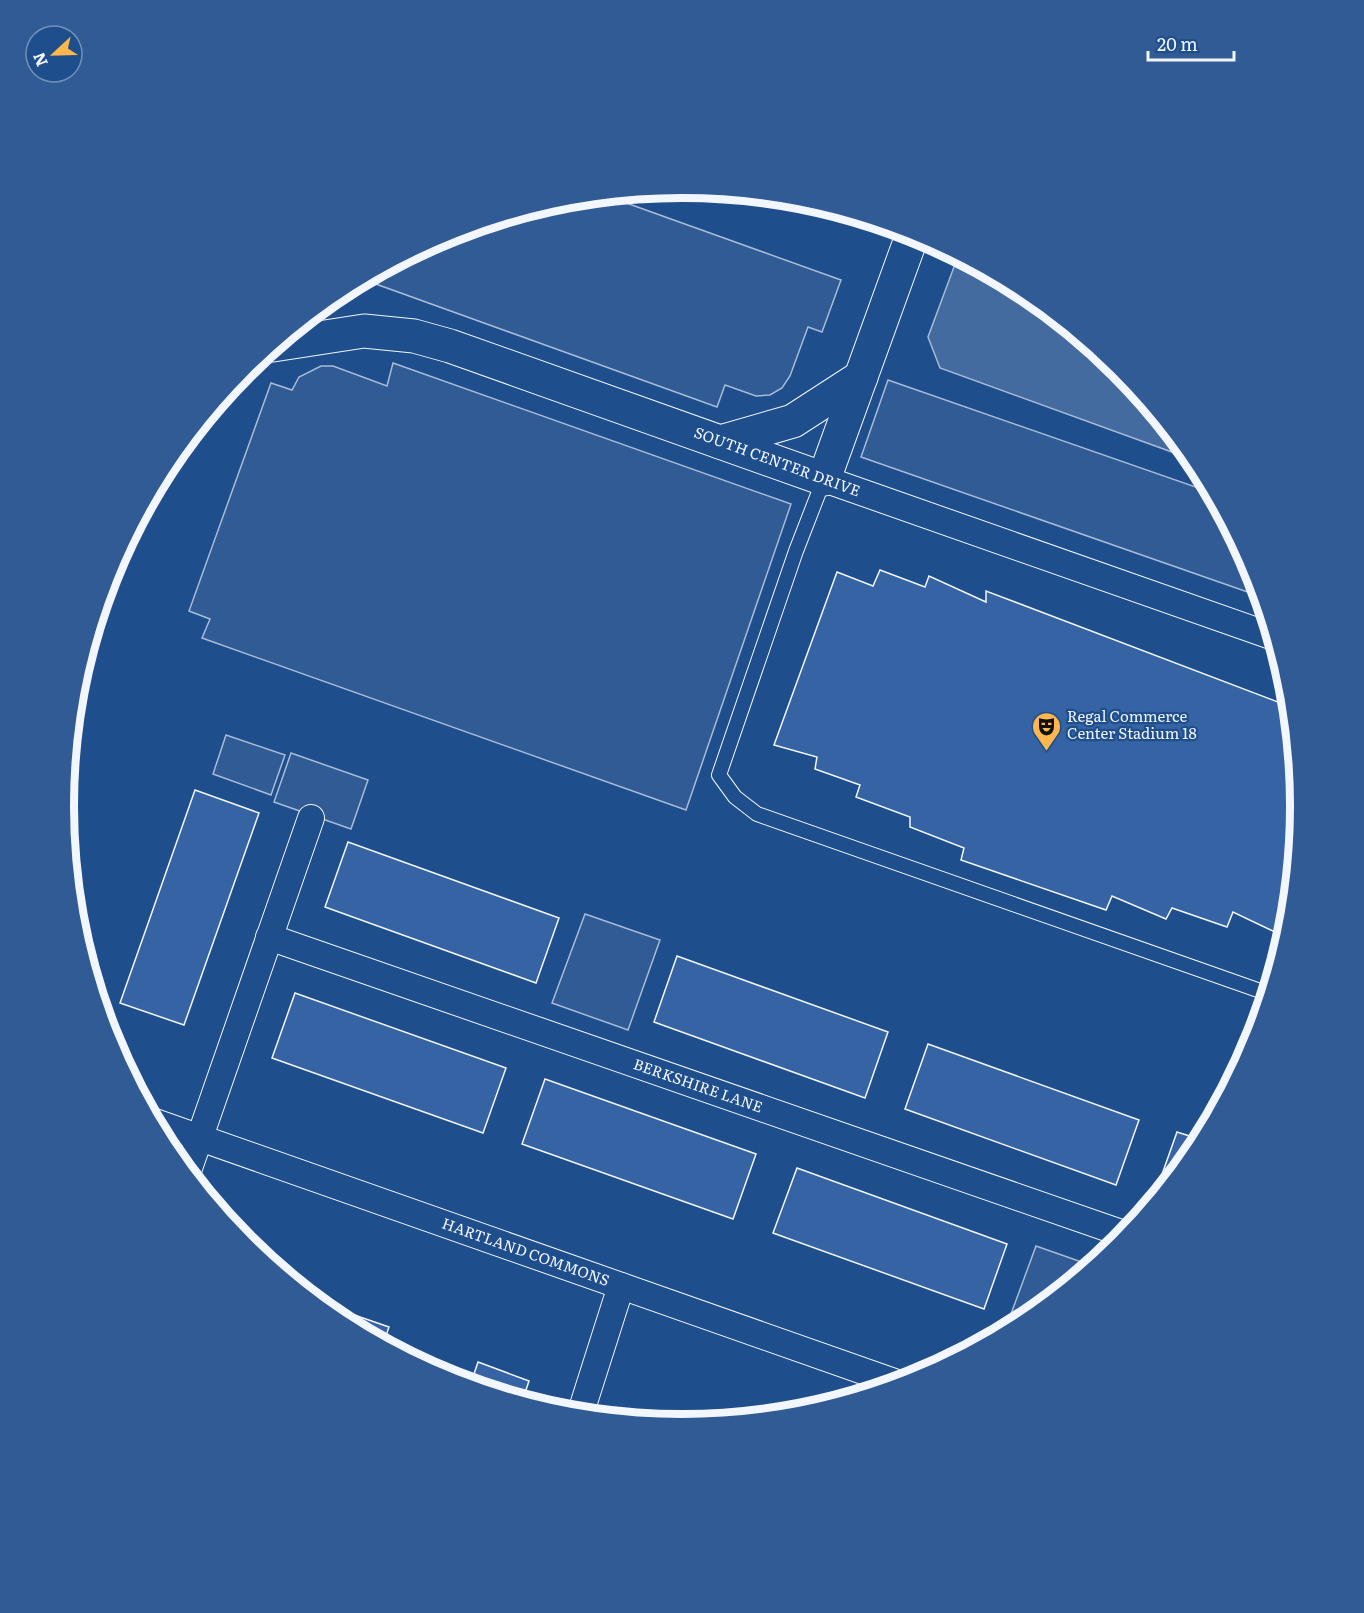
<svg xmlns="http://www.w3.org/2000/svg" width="1364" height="1613" font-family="Literata,serif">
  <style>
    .built { fill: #305b95; stroke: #a8bbd7; stroke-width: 1.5 }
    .water { fill: #446ba0; stroke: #a8bbd7; stroke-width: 1.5 }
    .building { fill: #3563a3; stroke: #f2f6ff; stroke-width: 1.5 }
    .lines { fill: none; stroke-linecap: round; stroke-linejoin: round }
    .lane-casing { stroke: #f2f6ff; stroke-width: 16 }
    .street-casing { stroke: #f2f6ff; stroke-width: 28 }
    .secondary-casing { stroke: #f2f6ff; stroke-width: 35 }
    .lane { stroke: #1f4e8c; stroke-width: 14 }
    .street { stroke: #1f4e8c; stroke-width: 26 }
    .secondary { stroke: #1f4e8c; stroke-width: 33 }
    .labels { text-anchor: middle; stroke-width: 4.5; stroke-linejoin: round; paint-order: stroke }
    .street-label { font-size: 15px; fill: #f2f6ff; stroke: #1f4e8c }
    .poi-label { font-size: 15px; fill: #f2f6ff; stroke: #1f4e8c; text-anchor: start }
    .rim { fill: none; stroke: #f2f6ff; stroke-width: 8 }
  </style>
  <rect width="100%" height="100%" fill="#1f4e8c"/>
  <g class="built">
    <polygon points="604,195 841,280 822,332 808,327 790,376 782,388 770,395 756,396 725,385 717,407 362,279 445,234 562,199"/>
    <polygon points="393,363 791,504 686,810 202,638 210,619 189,611 271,383 292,390 299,377 321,366 333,366 387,386"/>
    <polygon points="888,380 1213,493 1254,570 1262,597 861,457"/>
    <polygon points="226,735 285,755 271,795 213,774"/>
    <polygon points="291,753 368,780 351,829 274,802"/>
    <polygon points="585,914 660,940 628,1030 552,1003"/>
    <polygon points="1036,1246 1093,1266 1026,1321 1004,1333"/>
  </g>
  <g class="water">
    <polygon points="958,256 1026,292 1120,369 1194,460 940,368 928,337"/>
    <polygon points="140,514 71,727 75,685 110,569"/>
  </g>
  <g class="building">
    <polygon points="880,570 925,587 929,576 986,602 986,591 1291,707 1301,806 1290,921 1283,919 1277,933 1233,912 1227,927 1172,908 1166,919 1112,896 1106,910 961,860 964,848 910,827 910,817 856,797 860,785 815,769 817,757 774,745 837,572 873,586"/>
    <polygon points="195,790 259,813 184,1025 120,1003"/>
    <polygon points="348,842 559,918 536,983 325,907"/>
    <polygon points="677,956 888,1032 865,1098 654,1022"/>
    <polygon points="295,993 506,1068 483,1133 272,1058"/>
    <polygon points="928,1044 1139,1120 1116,1185 905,1109"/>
    <polygon points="545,1079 756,1154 733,1219 522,1144"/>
    <polygon points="1177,1132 1202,1140 1158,1198 1154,1197"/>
    <polygon points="797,1168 1007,1244 984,1309 773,1233"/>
    <polygon points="314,1301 389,1327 383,1345 338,1321"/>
    <polygon points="478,1362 529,1381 522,1402 470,1386"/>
  </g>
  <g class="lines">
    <defs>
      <polyline id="lane" points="824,479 796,551 719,775 735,797 757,814 1269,994"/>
      <g id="street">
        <polyline points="824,479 1274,637"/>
        <path id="s1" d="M269,937l858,298"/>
        <path id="s2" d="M152,1121l748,263"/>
        <polyline points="187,1174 311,818"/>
        <polyline points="580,1415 621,1286"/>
      </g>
      <g id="secondary">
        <polyline points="273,345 364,331 414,336 450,346 824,479 913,233"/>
        <polyline points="720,442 793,421 861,377"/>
      </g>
    </defs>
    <use href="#lane" class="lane-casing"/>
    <use href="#street" class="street-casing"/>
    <use href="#secondary" class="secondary-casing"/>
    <use href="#lane" class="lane"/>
    <use href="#street" class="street"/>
    <use href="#secondary" class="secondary"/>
  </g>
  <defs>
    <symbol id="theatre-pin" viewBox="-11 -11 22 30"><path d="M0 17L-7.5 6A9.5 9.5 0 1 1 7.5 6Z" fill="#ffb74d" stroke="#1f4e8c"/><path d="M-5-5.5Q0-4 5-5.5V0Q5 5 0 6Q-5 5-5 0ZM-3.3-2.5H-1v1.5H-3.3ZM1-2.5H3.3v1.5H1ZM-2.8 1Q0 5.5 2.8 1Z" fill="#111"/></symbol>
  </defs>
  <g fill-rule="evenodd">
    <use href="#theatre-pin" x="1030" y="710" width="33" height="45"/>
  </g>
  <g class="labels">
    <g class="street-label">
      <text transform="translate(777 462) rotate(20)" y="5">SOUTH CENTER DRIVE</text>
      <text dy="5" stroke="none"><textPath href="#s1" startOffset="454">BERKSHIRE LANE</textPath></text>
      <text dy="5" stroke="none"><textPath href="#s2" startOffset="396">HARTLAND COMMONS</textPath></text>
    </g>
    <g class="poi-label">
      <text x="1067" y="722">Regal Commerce<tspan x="1067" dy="17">Center Stadium 18</tspan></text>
    </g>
  </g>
  <path d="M0 0H1364V1613H0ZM74 806a608 608 0 1 1 1216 0a608 608 0 1 1-1216 0Z" fill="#305b95" fill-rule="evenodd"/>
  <path class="rim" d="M74 806a608 608 0 1 1 1216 0a608 608 0 1 1-1216 0Z"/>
  <g transform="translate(54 54) rotate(248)"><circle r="28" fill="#1f4e8c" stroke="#7391ba" stroke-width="1.5"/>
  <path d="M0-4.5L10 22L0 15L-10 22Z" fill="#ffb74d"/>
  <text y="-9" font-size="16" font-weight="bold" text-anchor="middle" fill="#f2f6ff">N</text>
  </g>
  <path d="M1148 51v9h86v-9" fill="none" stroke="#f2f6ff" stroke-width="3"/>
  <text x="1157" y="51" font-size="18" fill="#f2f6ff" stroke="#1f4e8c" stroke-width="4.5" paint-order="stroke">20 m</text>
</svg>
